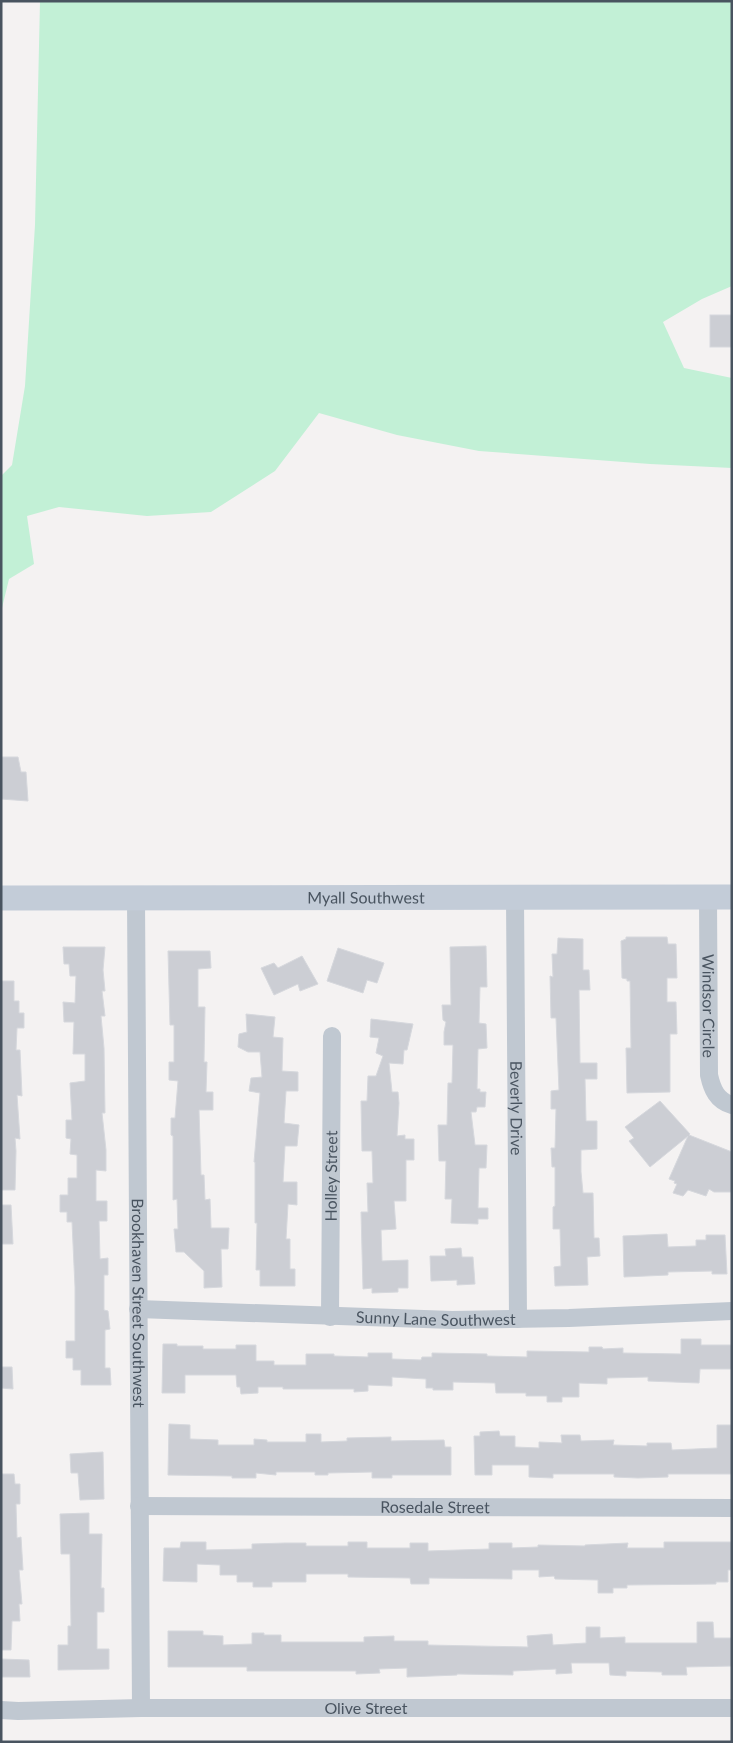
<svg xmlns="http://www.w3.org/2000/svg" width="733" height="1743" font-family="Lato,sans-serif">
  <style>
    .green { fill: #c2f0d6 }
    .building { fill: #ccced4; stroke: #d6d8dd }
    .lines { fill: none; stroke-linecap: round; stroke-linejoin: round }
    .street { stroke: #c0c8d1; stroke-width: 18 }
    .secondary { stroke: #c3ccd8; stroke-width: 25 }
    .labels { text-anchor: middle; stroke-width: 4; stroke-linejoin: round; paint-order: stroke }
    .street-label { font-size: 16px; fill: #495460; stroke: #fff }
  </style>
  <rect width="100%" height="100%" fill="#f4f2f2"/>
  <polygon class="green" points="40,1 732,1 732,286 702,299 663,322 684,368 732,378 732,468 650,464 479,451 397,435 319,413 275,471 211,512 147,516 59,507 27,516 34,564 9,579 1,612 1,476 12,465 25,386 35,225"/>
  <g class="building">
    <rect x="710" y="315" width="22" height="32"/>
    <polygon points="1,757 18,757 21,772 26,772 28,801 1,799"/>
    <polygon points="626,937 667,937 668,944 676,944 677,978 667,978 667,1002 676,1002 677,1034 670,1034 670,1092 627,1093 626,1048 631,1048 630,981 627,981 627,979 622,978 621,941 626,939"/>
    <polygon points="558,938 583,939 583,970 589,970 590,990 579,990 580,1063 597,1063 597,1079 585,1079 586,1121 597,1121 597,1149 581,1150 581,1172 583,1193 593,1193 594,1238 599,1238 600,1256 587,1257 588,1285 555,1286 554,1267 561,1266 560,1229 553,1229 553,1207 555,1206 555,1167 552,1167 551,1148 555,1148 556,1109 551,1109 551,1091 559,1090 556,1018 551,1018 550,976 553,977 552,954 557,954"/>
    <polygon points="486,946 487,987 480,987 479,1023 486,1024 487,1048 478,1049 477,1089 480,1089 480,1092 486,1092 485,1107 477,1107 476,1112 471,1112 475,1145 487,1145 486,1168 479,1168 478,1208 488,1208 488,1219 478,1219 478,1224 451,1223 452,1199 445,1199 446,1161 439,1161 438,1125 447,1125 448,1083 452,1083 453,1045 444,1045 444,1032 446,1022 443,1020 442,1005 451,1005 450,947"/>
    <polygon points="63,947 105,947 103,970 105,991 102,991 105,1016 101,1016 104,1048 105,1113 102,1113 106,1150 106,1171 96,1170 96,1201 107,1201 107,1221 99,1221 100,1259 108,1258 108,1275 104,1275 104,1310 108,1311 110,1329 105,1330 105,1368 110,1368 111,1385 81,1385 81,1370 73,1370 73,1358 66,1358 66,1341 75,1341 75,1287 72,1222 67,1222 67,1212 60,1212 60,1195 68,1195 68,1178 77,1178 77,1155 70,1154 71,1139 66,1138 66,1120 72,1120 70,1083 85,1081 85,1054 73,1054 74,1022 64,1022 63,1002 75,1003 76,976 70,976 69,964 64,964"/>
    <polygon points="338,948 384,963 377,983 367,980 363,993 327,981"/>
    <polygon points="168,951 210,951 211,968 198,969 198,1007 205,1007 204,1062 207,1062 206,1092 213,1092 213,1110 199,1110 201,1175 204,1175 205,1200 210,1199 211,1228 229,1228 228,1249 221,1249 222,1287 204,1288 204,1271 184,1252 176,1252 174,1229 178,1229 177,1199 173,1200 173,1136 171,1135 171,1118 175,1118 178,1081 169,1080 169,1062 174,1062 174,1025 170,1025"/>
    <polygon points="302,956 318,984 300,991 298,984 274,995 261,968 274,963 278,968"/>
    <polygon points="1,981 14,981 14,1001 19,1001 19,1013 24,1013 24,1028 17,1028 16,1050 20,1050 22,1096 17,1095 20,1139 15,1138 16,1151 15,1190 1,1190"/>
    <polygon points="246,1014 275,1017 273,1037 283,1038 282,1071 298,1072 298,1091 286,1091 284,1123 299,1125 297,1146 285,1146 283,1182 297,1182 297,1205 288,1204 286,1239 290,1239 290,1269 295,1269 295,1286 260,1286 260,1270 256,1270 257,1223 255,1223 255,1162 254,1162 260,1093 249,1091 251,1078 262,1077 260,1052 248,1052 238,1047 239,1034 247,1032"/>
    <polygon points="371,1019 413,1024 407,1050 404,1050 403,1064 389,1063 392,1092 398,1092 399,1103 397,1136 405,1135 405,1139 414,1139 414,1160 406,1160 406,1201 394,1201 396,1229 381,1230 382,1261 408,1260 408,1288 398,1288 398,1292 372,1293 372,1288 363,1289 361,1212 368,1212 367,1183 373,1183 372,1151 362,1151 361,1101 367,1101 368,1076 376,1076 383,1056 376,1053 379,1038 370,1037"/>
    <polygon points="660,1101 690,1134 689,1135 732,1152 732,1192 714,1192 709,1189 706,1196 688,1190 683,1196 673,1193 677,1184 674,1183 675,1181 669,1179 688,1136 650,1167 629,1141 634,1138 625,1127"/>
    <polygon points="1,1205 11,1205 13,1244 1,1244"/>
    <polygon points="667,1234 668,1247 696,1246 696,1240 706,1240 706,1235 725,1235 727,1274 712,1274 712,1271 668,1272 668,1275 624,1277 623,1236"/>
    <polygon points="461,1248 462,1257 473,1257 475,1284 457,1285 457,1280 431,1281 430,1256 446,1256 445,1249"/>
    <polygon points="681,1339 701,1339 701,1345 732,1345 732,1369 700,1369 699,1383 648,1381 648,1377 607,1378 607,1384 579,1383 579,1397 562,1397 562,1402 547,1402 547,1396 526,1396 526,1393 496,1393 495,1383 453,1382 453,1390 433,1390 433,1388 426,1388 426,1379 392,1377 392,1386 368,1385 368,1391 354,1392 354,1389 283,1389 283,1387 258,1387 258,1393 241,1394 240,1387 237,1387 236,1375 185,1375 185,1393 162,1393 163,1344 177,1344 177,1346 203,1346 203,1349 236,1349 236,1345 256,1345 256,1361 274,1361 274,1365 306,1365 306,1354 334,1354 334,1356 368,1357 368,1353 392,1353 392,1359 421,1360 422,1357 432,1357 432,1353 487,1354 487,1356 527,1357 527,1351 589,1352 589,1347 602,1347 603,1349 623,1348 623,1353 681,1354"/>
    <polygon points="1,1367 12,1367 13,1389 1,1388"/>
    <polygon points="169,1424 190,1425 190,1439 218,1440 218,1445 254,1445 254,1439 267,1440 267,1442 306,1442 306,1434 321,1434 321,1442 347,1441 347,1438 391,1437 391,1441 444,1440 445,1447 451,1447 451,1475 392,1475 392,1478 372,1478 372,1472 328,1473 328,1475 315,1475 315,1472 276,1472 276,1475 256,1473 256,1478 232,1478 232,1476 168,1475"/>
    <polygon points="717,1425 731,1425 732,1474 668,1474 668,1477 638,1478 614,1477 614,1474 553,1474 553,1478 529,1477 529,1465 492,1465 492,1475 475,1475 474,1436 480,1436 480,1432 499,1431 500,1436 515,1436 515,1447 539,1448 539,1442 562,1443 561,1435 580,1435 581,1441 614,1440 613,1445 647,1446 647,1443 671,1443 672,1450 717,1448"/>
    <polygon points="103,1452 104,1499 80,1500 78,1473 71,1473 70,1454"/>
    <polygon points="1,1474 14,1474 15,1484 20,1484 20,1504 16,1504 17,1538 21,1537 23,1570 19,1570 22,1604 19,1604 20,1621 12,1621 11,1650 1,1650"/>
    <polygon points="89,1513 89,1534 102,1534 101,1588 104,1588 104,1612 97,1612 97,1649 109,1649 109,1669 58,1670 58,1645 68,1645 68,1626 71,1626 70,1554 61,1554 60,1514"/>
    <polygon points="181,1542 206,1542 206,1550 252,1549 252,1544 285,1543 306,1543 306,1546 348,1546 348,1542 367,1542 367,1548 410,1548 410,1543 428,1543 428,1551 489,1549 489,1543 512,1543 512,1548 538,1547 538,1545 585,1546 585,1545 628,1543 627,1548 664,1548 664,1542 732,1542 732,1570 728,1570 728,1582 716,1582 716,1584 627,1585 627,1588 613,1588 613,1593 598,1593 598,1580 555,1579 554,1576 539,1577 539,1570 512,1570 512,1579 429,1578 429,1584 411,1584 410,1578 348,1577 348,1574 306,1574 306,1582 272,1582 272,1587 253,1587 253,1582 237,1582 237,1575 220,1575 220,1565 197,1564 197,1582 163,1581 164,1548 180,1548"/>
    <polygon points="697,1622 713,1622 714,1638 732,1638 732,1666 686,1667 687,1675 662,1675 662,1672 626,1671 626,1676 610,1675 609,1663 571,1663 572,1673 556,1674 556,1669 513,1671 513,1675 457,1674 457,1675 407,1677 407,1668 379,1669 380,1673 356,1674 356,1671 247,1671 247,1667 168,1667 168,1631 203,1631 203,1635 223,1636 223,1645 252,1644 252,1633 264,1633 264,1635 281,1635 281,1642 364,1642 364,1637 394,1636 394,1641 428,1641 428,1645 528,1647 527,1636 552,1634 553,1645 586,1643 586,1627 600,1627 600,1638 625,1637 625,1643 697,1643"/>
    <polygon points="1,1659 29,1660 30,1677 1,1677"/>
  </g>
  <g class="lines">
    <g class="street">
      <path id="s1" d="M708,897l1,178c3,14 8,26 23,30"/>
      <path id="s2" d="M136,898l5,810"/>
      <path id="s3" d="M515,898l3,421"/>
      <path id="s4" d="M138,1309l314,11 117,-2 163,-7"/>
      <path id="s5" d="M330,1317l2,-281"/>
      <path id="s6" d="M139,1506l593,2"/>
      <path id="s7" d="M1,1710l17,1 123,-3h591"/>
    </g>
    <path class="secondary" id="s8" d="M1,898l731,-1"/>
  </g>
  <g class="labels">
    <g class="street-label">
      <text dy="6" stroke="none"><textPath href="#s8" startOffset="365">Myall Southwest</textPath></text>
      <text dy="6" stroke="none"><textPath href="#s1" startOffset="109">Windsor Circle</textPath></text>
      <text dy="6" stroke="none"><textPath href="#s3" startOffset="210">Beverly Drive</textPath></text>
      <text dy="6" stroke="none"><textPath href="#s5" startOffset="141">Holley Street</textPath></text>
      <text dy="6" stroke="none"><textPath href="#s2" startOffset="405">Brookhaven Street Southwest</textPath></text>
      <text dy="6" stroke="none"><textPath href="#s4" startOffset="298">Sunny Lane Southwest</textPath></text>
      <text dy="6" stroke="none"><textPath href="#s6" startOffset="296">Rosedale Street</textPath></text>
      <text dy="6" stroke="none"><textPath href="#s7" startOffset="365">Olive Street</textPath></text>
    </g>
  </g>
  <rect width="733" height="1743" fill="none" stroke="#495460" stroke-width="5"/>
</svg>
